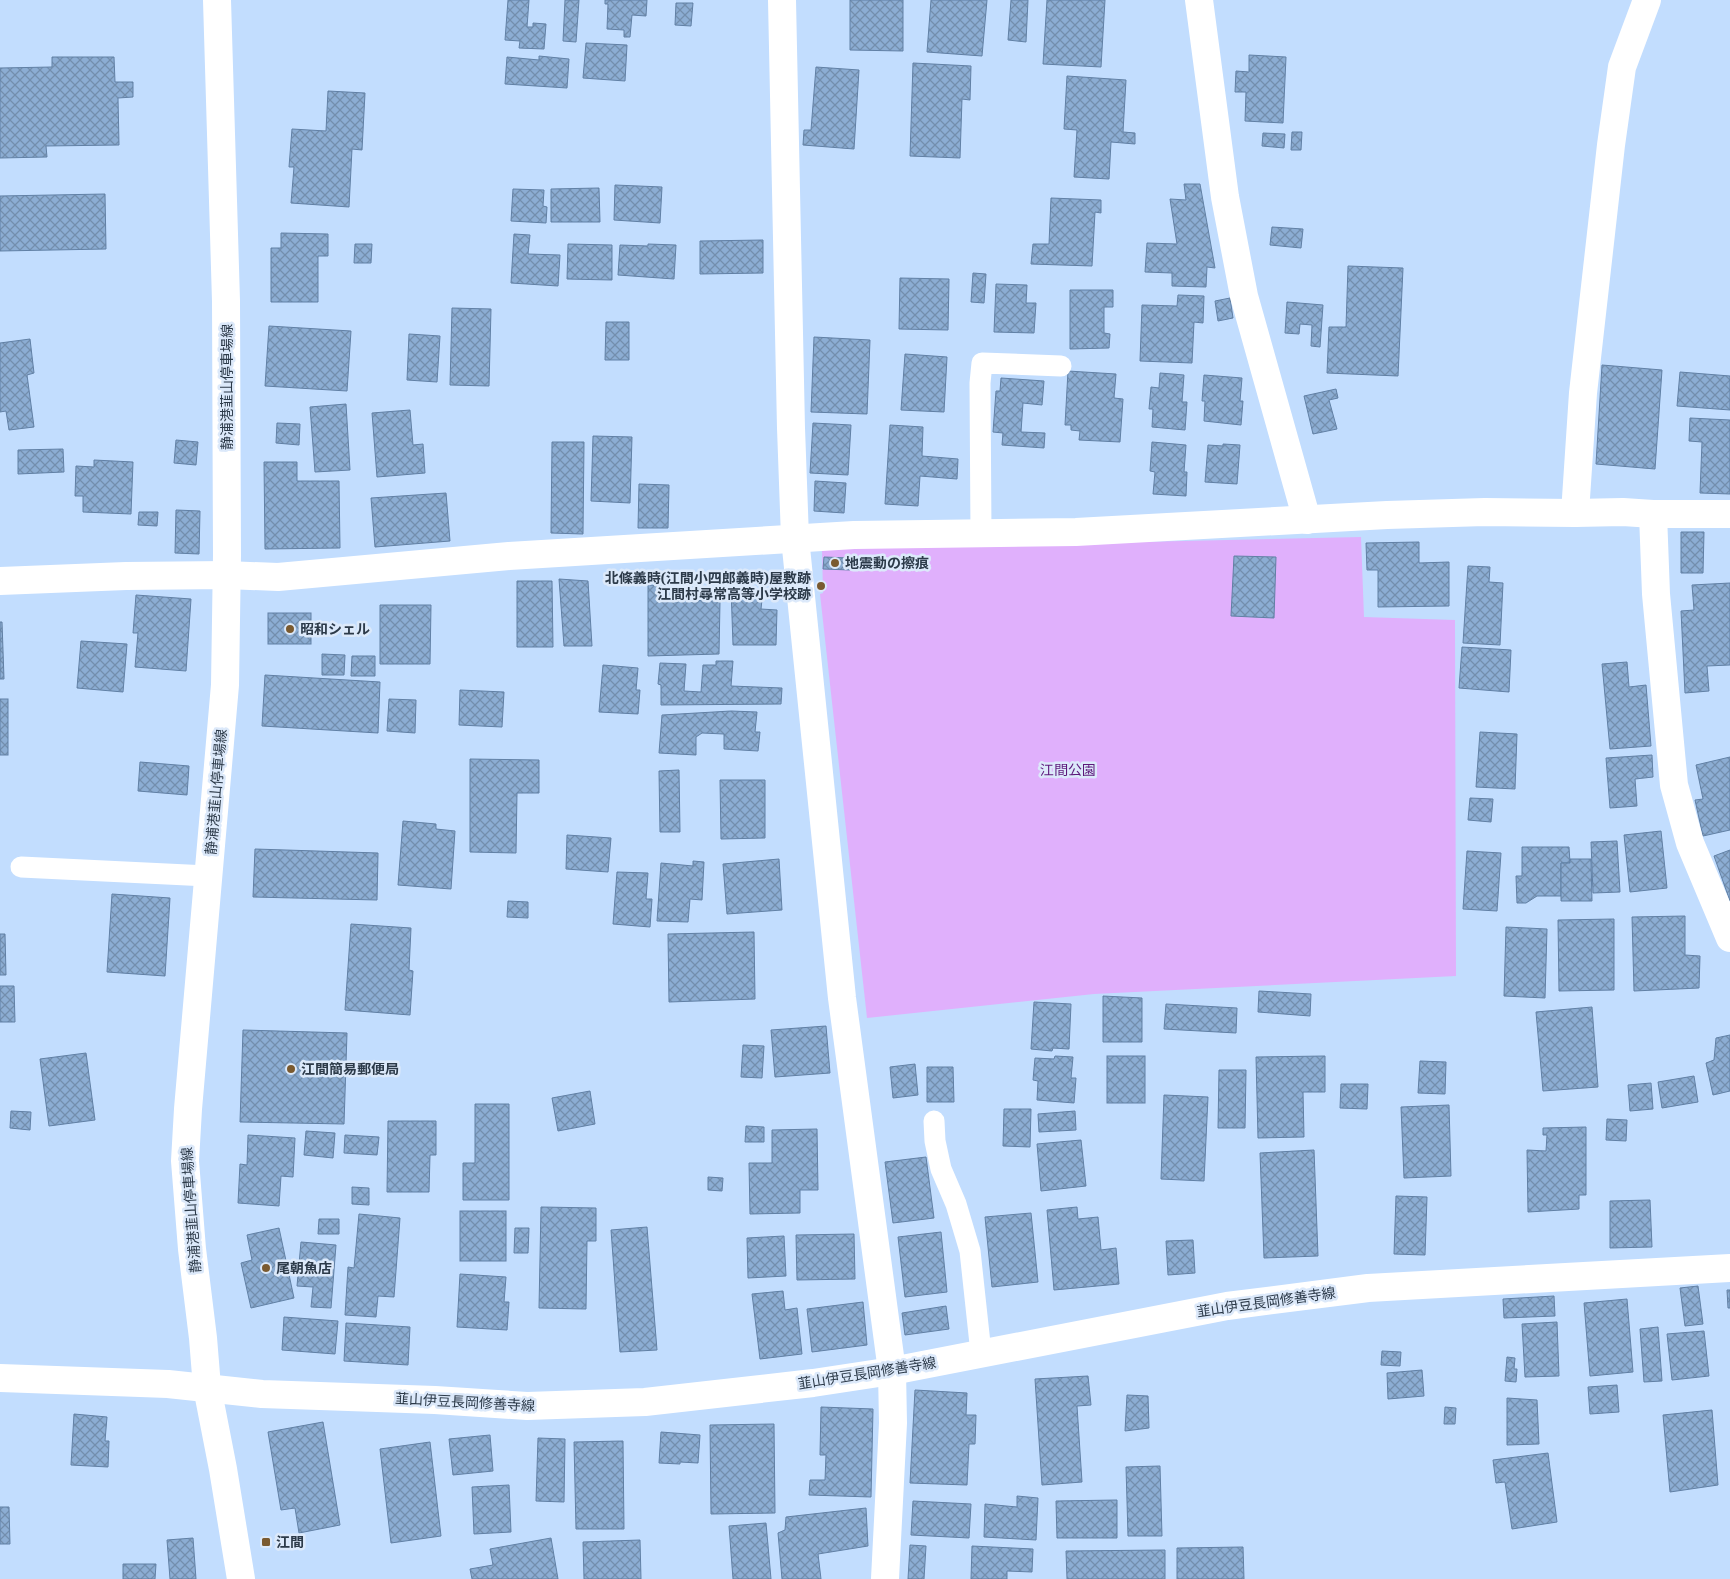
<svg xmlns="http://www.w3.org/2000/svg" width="1730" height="1579" font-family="'Exo 2','Noto Sans JP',sans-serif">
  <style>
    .green { fill: #e0b0fc }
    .building { fill: url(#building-cross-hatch); stroke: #6180a5 }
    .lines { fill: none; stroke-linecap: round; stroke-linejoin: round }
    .lane { stroke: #fff; stroke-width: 21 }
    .street { stroke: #fff; stroke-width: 28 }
    .secondary { stroke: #fff; stroke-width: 28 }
    .poi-dot { fill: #7a5a30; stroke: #dce9fa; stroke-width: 2 }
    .labels { text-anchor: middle; stroke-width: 5; stroke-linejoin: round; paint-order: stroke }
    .street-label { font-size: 14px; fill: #2c3a49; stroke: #dce9fa }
    .poi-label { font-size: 14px; font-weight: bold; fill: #2c3a49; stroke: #dce9fa; text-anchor: start }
    .park-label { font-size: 14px; fill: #5c187a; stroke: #dce9fa }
  </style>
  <defs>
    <pattern id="building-cross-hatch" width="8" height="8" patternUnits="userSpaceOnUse" patternTransform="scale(1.25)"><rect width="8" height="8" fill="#8cadd3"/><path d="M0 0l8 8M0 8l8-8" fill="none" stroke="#738ead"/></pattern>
  </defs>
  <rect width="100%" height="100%" fill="#c2ddfe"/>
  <polygon class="green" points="1361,537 1364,617 1455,620 1456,976 1094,994 867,1018 820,594 823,593 822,549"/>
  <g class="building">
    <polygon points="508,0 529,0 527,27 533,27 533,23 546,24 544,49 519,48 520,41 505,40"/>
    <polygon points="565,0 579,0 576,42 563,41"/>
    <polygon points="605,0 647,0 646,16 632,15 630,37 624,37 624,30 607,29 608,4 605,4"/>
    <polygon points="850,0 903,0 903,51 850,50"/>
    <polygon points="931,0 987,0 982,56 927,52"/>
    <polygon points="1011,0 1028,0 1026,42 1008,40"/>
    <polygon points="1047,0 1105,0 1101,67 1043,64"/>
    <polygon points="676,3 693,3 691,26 675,25"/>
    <polygon points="586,43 627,45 625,81 583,78"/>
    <polygon points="1249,55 1286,57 1283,123 1245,121 1246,92 1235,92 1236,71 1249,72"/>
    <polygon points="539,56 569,59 567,88 505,84 507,57 539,60"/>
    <polygon points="52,57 114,57 115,82 133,82 133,97 118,98 119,145 46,146 47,157 0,158 0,68 52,67"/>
    <polygon points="913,63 971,66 970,100 962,99 960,158 910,156"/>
    <polygon points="816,67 859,70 854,149 803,145 804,130 811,130"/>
    <polygon points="1067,76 1126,80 1123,132 1135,133 1135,144 1111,142 1109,179 1074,177 1077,130 1064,129"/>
    <polygon points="328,91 365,93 362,150 352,149 349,207 291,203 294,167 289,167 292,129 326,131"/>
    <polygon points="1292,132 1302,132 1301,150 1291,150"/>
    <polygon points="1263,133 1285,134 1284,148 1262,146"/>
    <polygon points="1184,184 1200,184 1215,268 1207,267 1206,287 1172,286 1172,273 1145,272 1147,243 1177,244 1170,199 1186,200"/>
    <polygon points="615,185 662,187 660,223 614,220"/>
    <polygon points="599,188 600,222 551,222 551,189"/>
    <polygon points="513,189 544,190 543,206 547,207 546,223 511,221"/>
    <polygon points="105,194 106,249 0,251 0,196"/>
    <polygon points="1051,198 1101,200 1101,213 1095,212 1092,266 1031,264 1033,244 1049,244"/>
    <polygon points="1272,227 1303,229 1301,248 1270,245"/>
    <polygon points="281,233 328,234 328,256 318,256 318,302 271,302 271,248 281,248"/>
    <polygon points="514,234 530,235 528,254 560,255 558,286 511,283"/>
    <polygon points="763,240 763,273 700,274 700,241"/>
    <polygon points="355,244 372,244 371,263 354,263"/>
    <polygon points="568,244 612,245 612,280 567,279"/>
    <polygon points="648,244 676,245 674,279 618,275 620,245 648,246"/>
    <polygon points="1348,266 1403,268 1398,376 1327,373 1329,327 1346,327"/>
    <polygon points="973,273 986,274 984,303 971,302"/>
    <polygon points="900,278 949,279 948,330 899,329"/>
    <polygon points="996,284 1027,285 1026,303 1036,303 1034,333 994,332"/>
    <polygon points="1070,290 1113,290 1113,307 1104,307 1104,333 1110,334 1109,348 1070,349"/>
    <polygon points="1178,295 1204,296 1203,323 1194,322 1192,363 1140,361 1142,305 1177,306"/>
    <polygon points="1230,298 1233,318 1218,321 1215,301"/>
    <polygon points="1287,302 1323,305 1320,347 1311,346 1312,325 1300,324 1299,334 1285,333"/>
    <polygon points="452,308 491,309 489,386 450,385"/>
    <polygon points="606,322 629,322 629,360 605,360"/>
    <polygon points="269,326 351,331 347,391 265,386"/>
    <polygon points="409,334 440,336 437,382 407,380"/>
    <polygon points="814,337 870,340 867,414 811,412"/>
    <polygon points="30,339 34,373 27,375 34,427 9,430 6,411 0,412 0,343"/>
    <polygon points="905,354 947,357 944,412 901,410"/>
    <polygon points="1602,365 1662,370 1655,469 1596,464"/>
    <polygon points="1068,371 1116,374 1114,398 1123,399 1120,442 1079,440 1080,431 1071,430 1071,425 1065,425"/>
    <polygon points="1680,372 1730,376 1730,410 1677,406"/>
    <polygon points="1160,373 1184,375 1182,402 1187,402 1185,430 1152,427 1153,409 1149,409 1151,387 1159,388"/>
    <polygon points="1204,375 1242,378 1240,401 1243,401 1241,425 1204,421 1205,401 1202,401"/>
    <polygon points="1001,378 1044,381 1042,405 1023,403 1021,432 1045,433 1044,448 1002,445 1003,433 993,432 996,391 1000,391"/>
    <polygon points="1336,389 1338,398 1329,400 1337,429 1313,434 1304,396"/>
    <polygon points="346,404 350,470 315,472 310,407"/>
    <polygon points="410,410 413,445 423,444 425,473 377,477 372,413"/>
    <polygon points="1690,418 1730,420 1730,494 1700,493 1702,442 1689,441"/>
    <polygon points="277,423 300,424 299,445 276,443"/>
    <polygon points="813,423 851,425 848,475 810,473"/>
    <polygon points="890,425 923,427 922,456 958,459 957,479 920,476 918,506 885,504"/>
    <polygon points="593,436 632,437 630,503 591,501"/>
    <polygon points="176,440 198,442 196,465 174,463"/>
    <polygon points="552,442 584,442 583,534 551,533"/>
    <polygon points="1152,442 1186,445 1184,472 1187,472 1186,496 1153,494 1155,472 1150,471"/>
    <polygon points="1223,444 1240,445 1237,484 1205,482 1208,445 1223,446"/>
    <polygon points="63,449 64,472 18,474 18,450"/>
    <polygon points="94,460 133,462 131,514 83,512 83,496 75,496 76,466 94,467"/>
    <polygon points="264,462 297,462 297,481 339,481 340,548 265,549"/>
    <polygon points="815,481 846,483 844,513 814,511"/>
    <polygon points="639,484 669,485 668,528 638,528"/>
    <polygon points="446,493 450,541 375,547 371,498"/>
    <polygon points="176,510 200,511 199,554 175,553"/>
    <polygon points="139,512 158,512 157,526 138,525"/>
    <polygon points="1681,532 1704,532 1703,573 1681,573"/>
    <polygon points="1419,542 1419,563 1449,562 1449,606 1378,607 1378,570 1367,570 1366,543"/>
    <polygon points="1234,556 1276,557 1274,618 1231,616"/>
    <polygon points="824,557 850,558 850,570 823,569"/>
    <polygon points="1468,566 1490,567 1489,582 1503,583 1500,645 1463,643"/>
    <polygon points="559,579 588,581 592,646 564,646"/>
    <polygon points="517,581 552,581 553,647 517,647"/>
    <polygon points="1730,583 1730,665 1707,666 1709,691 1685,693 1681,611 1694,610 1692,585"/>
    <polygon points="648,585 684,587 683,600 720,601 719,654 648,656"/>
    <polygon points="731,588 763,590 761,609 777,610 776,645 733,645"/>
    <polygon points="136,595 191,599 186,671 135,667 138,633 133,633"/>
    <polygon points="380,605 431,605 430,664 380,664"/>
    <rect x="268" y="613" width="43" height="31"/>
    <polygon points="0,622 2,622 4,679 0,679"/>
    <polygon points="81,641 127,644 123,692 77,688"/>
    <polygon points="1462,647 1511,650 1509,692 1459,688"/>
    <polygon points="322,654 345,655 344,675 322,675"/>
    <polygon points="352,656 375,656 375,676 351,676"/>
    <polygon points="716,661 733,661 731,686 782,688 781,704 661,705 661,685 658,684 660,663 686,664 684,691 701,692 703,665 716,665"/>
    <polygon points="1627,662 1629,687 1646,685 1651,746 1610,749 1602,664"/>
    <polygon points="603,665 638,668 636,690 640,690 638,714 599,712"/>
    <polygon points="265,675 380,682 378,733 262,726"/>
    <polygon points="460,690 504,692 502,727 459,725"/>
    <rect x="0" y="699" width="8" height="56"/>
    <polygon points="389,699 416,700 415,733 387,731"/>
    <polygon points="731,711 757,712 755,732 760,732 758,751 724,749 724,734 702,733 696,737 696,755 659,753 662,715"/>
    <polygon points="1480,732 1517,734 1515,789 1476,787"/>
    <polygon points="1652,755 1653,777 1635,779 1637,806 1610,808 1606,758"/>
    <polygon points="1730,757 1730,830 1703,836 1695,800 1703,799 1696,765"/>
    <polygon points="470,759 539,760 539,793 517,793 516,853 470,852"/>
    <polygon points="140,762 189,766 187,795 138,791"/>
    <polygon points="679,770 680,832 660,832 659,771"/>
    <polygon points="720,780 765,780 765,838 721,839"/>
    <polygon points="1470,798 1493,799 1491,822 1468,820"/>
    <polygon points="403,821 436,824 436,829 455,831 451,889 398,885"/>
    <polygon points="1661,831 1667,888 1630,892 1624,835"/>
    <polygon points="567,835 611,838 608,872 566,869"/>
    <polygon points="1617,841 1620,892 1593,893 1591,842"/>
    <polygon points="1522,847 1569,847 1570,863 1561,863 1561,896 1537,896 1526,903 1517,903 1516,876 1522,876"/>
    <polygon points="255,849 378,853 377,900 253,897"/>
    <polygon points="1730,850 1730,901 1714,856"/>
    <polygon points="1467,851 1501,853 1497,911 1463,909"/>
    <polygon points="779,859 782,910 727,914 723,864"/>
    <polygon points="1570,859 1591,859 1592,901 1561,901 1561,863 1570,863"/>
    <polygon points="693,861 704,862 702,900 690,899 688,922 657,921 661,863 693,866"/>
    <polygon points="617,872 648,873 646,899 652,899 650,927 613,924"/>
    <polygon points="112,894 170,898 165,976 107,972"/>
    <polygon points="508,901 528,902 528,918 507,917"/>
    <polygon points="1685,916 1685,955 1700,956 1699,988 1634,991 1632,917"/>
    <polygon points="1614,919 1614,990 1559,991 1558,920"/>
    <polygon points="351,924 411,928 409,970 413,971 410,1015 345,1010"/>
    <polygon points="1506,927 1547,929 1545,998 1504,996"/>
    <polygon points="754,932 755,999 669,1002 668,934"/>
    <polygon points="0,934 5,934 6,975 0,975"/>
    <polygon points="0,986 14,986 15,1022 0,1022"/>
    <polygon points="1259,991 1311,994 1310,1016 1258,1012"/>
    <polygon points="1103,996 1142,998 1142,1042 1103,1042"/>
    <polygon points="1034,1002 1071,1004 1069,1049 1053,1048 1052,1051 1031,1049"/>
    <polygon points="1166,1004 1237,1008 1236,1033 1164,1029"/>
    <polygon points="1592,1007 1598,1087 1543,1091 1536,1012"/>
    <polygon points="826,1026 830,1073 775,1077 771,1030"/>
    <polygon points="243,1030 347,1033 344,1124 240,1122"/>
    <polygon points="1730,1035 1730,1091 1713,1095 1706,1063 1714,1060 1716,1038"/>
    <polygon points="743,1045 764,1046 762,1078 741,1077"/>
    <polygon points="86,1053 95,1120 49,1126 40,1059"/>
    <polygon points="1055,1056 1073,1057 1071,1078 1076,1078 1074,1103 1037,1100 1038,1081 1033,1080 1035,1058 1054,1059"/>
    <rect x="1107" y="1056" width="38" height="47"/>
    <polygon points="1325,1056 1325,1092 1303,1092 1304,1137 1258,1138 1256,1057"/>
    <polygon points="1420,1061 1446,1062 1445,1094 1418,1093"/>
    <polygon points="915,1064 918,1095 893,1098 890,1067"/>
    <polygon points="927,1067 953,1067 954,1102 927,1102"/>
    <polygon points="1219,1070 1246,1070 1245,1128 1218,1128"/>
    <polygon points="1694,1076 1698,1102 1662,1108 1658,1082"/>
    <polygon points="1651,1083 1653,1109 1630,1111 1628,1085"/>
    <polygon points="1341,1084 1368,1084 1367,1109 1340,1108"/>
    <polygon points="590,1091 595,1124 558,1131 552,1098"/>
    <polygon points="1164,1095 1208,1097 1204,1181 1161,1179"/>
    <polygon points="475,1104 509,1104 509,1200 463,1200 463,1163 475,1163"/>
    <polygon points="1449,1105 1451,1176 1404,1178 1401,1107"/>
    <polygon points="1004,1109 1031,1109 1030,1147 1003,1146"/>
    <polygon points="11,1111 31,1112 30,1130 10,1128"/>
    <polygon points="1075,1111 1076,1130 1039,1132 1038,1114"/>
    <polygon points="1607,1119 1627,1120 1626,1141 1606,1140"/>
    <polygon points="388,1121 436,1121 436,1155 430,1155 429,1192 387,1192"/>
    <polygon points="746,1126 764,1127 764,1142 745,1142"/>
    <polygon points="1586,1127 1586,1195 1579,1195 1579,1209 1528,1212 1527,1150 1546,1151 1547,1135 1543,1135 1543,1128"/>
    <polygon points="817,1129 818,1190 800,1190 800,1213 750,1214 749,1163 772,1163 772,1130"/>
    <polygon points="306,1131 335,1133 333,1158 304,1155"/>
    <polygon points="248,1135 295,1138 293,1177 281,1176 279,1206 238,1203 240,1164 247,1165"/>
    <polygon points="345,1135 379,1137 377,1155 344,1153"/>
    <polygon points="1081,1140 1086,1186 1041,1191 1037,1144"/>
    <polygon points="1314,1150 1318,1256 1264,1258 1260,1153"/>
    <polygon points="926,1157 934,1218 893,1223 885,1162"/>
    <polygon points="708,1177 723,1178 722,1191 708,1190"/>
    <polygon points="352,1187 369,1188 369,1205 352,1204"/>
    <polygon points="1396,1196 1427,1197 1425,1255 1394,1254"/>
    <polygon points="1650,1200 1652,1247 1610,1248 1610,1201"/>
    <polygon points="541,1207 596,1208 596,1241 587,1241 586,1309 539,1308"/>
    <polygon points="1077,1207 1078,1219 1098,1217 1101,1250 1116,1248 1119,1284 1054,1290 1047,1210"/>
    <rect x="460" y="1211" width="46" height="50"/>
    <polygon points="1031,1213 1038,1282 992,1287 985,1217"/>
    <polygon points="359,1214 400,1218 394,1297 378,1296 376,1317 345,1315 348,1267 354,1268"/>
    <polygon points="319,1219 339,1219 339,1234 318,1234"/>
    <polygon points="647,1227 657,1350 620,1352 611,1230"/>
    <polygon points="279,1228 294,1298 251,1308 241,1263 252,1260 247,1235"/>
    <polygon points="515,1228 529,1228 528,1253 514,1253"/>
    <polygon points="941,1232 947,1292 905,1297 898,1237"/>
    <polygon points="854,1234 855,1279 797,1280 796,1235"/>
    <polygon points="784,1236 786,1276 748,1278 747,1238"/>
    <polygon points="1193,1240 1195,1273 1168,1275 1166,1241"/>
    <polygon points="301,1242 336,1245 331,1308 311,1307 313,1287 297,1286"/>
    <polygon points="460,1274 506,1277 504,1302 509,1302 507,1330 457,1327"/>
    <polygon points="1698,1286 1703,1324 1685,1326 1680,1288"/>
    <polygon points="1727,1290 1730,1290 1730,1308 1728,1308"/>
    <polygon points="783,1291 785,1310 797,1308 802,1354 760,1359 752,1294"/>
    <polygon points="1554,1296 1555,1316 1504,1318 1503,1299"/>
    <polygon points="1627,1299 1633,1372 1590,1376 1584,1303"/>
    <polygon points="863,1302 867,1345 812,1352 807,1309"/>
    <polygon points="946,1306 949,1329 905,1335 902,1313"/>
    <polygon points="284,1317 338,1321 335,1354 282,1350"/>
    <polygon points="1557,1322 1559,1376 1525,1377 1522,1324"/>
    <polygon points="346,1323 410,1327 408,1365 344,1361"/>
    <polygon points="1658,1327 1662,1381 1644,1382 1640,1329"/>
    <polygon points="1704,1331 1709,1376 1672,1380 1667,1334"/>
    <polygon points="1382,1351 1401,1352 1400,1366 1381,1365"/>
    <polygon points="1507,1357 1515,1358 1514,1369 1517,1369 1516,1382 1505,1381"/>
    <polygon points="1422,1370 1424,1396 1388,1399 1387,1373"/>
    <polygon points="1088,1376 1091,1405 1077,1406 1082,1482 1042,1485 1035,1379"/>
    <polygon points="1617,1385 1619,1412 1590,1414 1588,1387"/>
    <polygon points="915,1390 967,1393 966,1415 976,1415 975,1444 969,1444 967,1485 910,1483"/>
    <polygon points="1127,1395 1148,1396 1149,1428 1125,1431"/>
    <polygon points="1507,1398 1537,1400 1539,1444 1507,1445"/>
    <polygon points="821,1407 873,1409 871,1497 809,1495 810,1480 825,1480 826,1455 820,1455"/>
    <polygon points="1445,1407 1456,1408 1455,1424 1444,1424"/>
    <polygon points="1712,1410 1718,1485 1670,1492 1663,1415"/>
    <polygon points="74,1414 107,1417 105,1441 109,1441 108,1467 71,1465"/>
    <polygon points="323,1422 340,1525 299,1533 295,1508 281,1510 268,1432"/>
    <polygon points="774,1424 775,1513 711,1514 710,1425"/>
    <polygon points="661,1432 700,1435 698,1463 680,1462 680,1464 659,1463"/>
    <polygon points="490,1435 493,1471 453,1475 449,1439"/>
    <polygon points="538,1438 565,1439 564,1502 536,1501"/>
    <polygon points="623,1441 624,1529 576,1529 574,1442"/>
    <polygon points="430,1442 441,1536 391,1543 380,1449"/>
    <polygon points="1548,1453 1557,1522 1512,1529 1505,1482 1496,1483 1493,1460"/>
    <polygon points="1160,1466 1162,1536 1128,1536 1126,1467"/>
    <polygon points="509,1485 511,1532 474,1534 472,1487"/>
    <polygon points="1017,1496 1038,1498 1036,1540 984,1537 985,1504 1017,1507"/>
    <polygon points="1117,1500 1117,1538 1057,1538 1056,1501"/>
    <polygon points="913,1501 971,1504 969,1538 911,1535"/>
    <polygon points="0,1507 9,1507 10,1544 0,1544"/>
    <polygon points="866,1508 868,1546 818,1554 821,1579 782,1579 778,1533 785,1530 786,1517"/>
    <polygon points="766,1523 771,1579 733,1579 729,1526"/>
    <polygon points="193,1538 196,1579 170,1579 167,1540"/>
    <polygon points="551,1538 558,1579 472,1579 470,1569 493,1565 490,1549"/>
    <polygon points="640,1540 641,1579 584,1579 583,1542"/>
    <polygon points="910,1545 926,1546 924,1579 908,1579"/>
    <polygon points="972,1546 1033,1549 1032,1572 1007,1571 1007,1579 971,1579"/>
    <polygon points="1243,1547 1244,1579 1177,1579 1177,1548"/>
    <polygon points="1165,1550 1165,1579 1067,1579 1066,1551"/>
    <polygon points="123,1564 156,1564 155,1579 123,1579"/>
  </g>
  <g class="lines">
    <g class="lane">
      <polyline points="981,534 980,383 982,363 1061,366"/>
      <polyline points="21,867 208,876"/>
      <polyline points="934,1121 935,1141 941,1169 956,1204 970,1251 981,1353"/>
    </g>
    <g class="street">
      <polyline points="782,0 791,428 795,538 842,998 892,1371 893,1423 885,1579"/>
      <polyline points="1199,0 1225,197 1244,296 1307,520"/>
      <polyline points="1575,513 1583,393 1611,145 1622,67 1647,0"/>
      <polyline points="1653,514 1656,594 1674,785 1690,843 1730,938"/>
      <polyline points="0,581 126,576 226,575 278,577 509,556 854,535 1076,532 1387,515 1485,512 1575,513 1623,512 1653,514 1730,514"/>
    </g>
    <g class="secondary">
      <polyline points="217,0 226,301 227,555 225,685 188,1109 185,1161 192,1249 203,1338 207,1387 223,1469 241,1579"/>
      <polyline points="0,1378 168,1384 262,1394 435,1400 527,1406 645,1402 813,1383 892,1371 1227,1306 1368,1288 1730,1268"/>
    </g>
  </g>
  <g class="poi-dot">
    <circle cx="835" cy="563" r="5"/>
    <circle cx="821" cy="586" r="5"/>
    <circle cx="290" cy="629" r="5"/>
    <circle cx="291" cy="1069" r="5"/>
    <circle cx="266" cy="1268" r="5"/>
    <rect x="261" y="1537" width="10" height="10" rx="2.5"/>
  </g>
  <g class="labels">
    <g class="street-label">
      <text transform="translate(227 387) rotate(-90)" y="5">静浦港韮山停車場線</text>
      <text transform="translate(216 792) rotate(-85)" y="5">静浦港韮山停車場線</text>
      <text transform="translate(191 1210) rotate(-94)" y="5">静浦港韮山停車場線</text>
      <text transform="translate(1266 1302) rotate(-8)" y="5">韮山伊豆長岡修善寺線</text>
      <text transform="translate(867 1373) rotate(-9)" y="5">韮山伊豆長岡修善寺線</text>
      <text transform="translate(465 1402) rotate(3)" y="5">韮山伊豆長岡修善寺線</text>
    </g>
    <g class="poi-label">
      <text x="845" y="568">地震動の擦痕</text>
      <text x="811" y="583" text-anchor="end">北條義時(江間小四郎義時)屋敷跡<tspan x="811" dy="16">江間村尋常高等小学校跡</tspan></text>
      <text x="300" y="634">昭和シェル</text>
      <text x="301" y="1074">江間簡易郵便局</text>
      <text x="276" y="1273">尾朝魚店</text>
      <text x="276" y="1547">江間</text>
    </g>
    <g class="park-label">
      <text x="1068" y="775">江間公園</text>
    </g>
  </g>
</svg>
